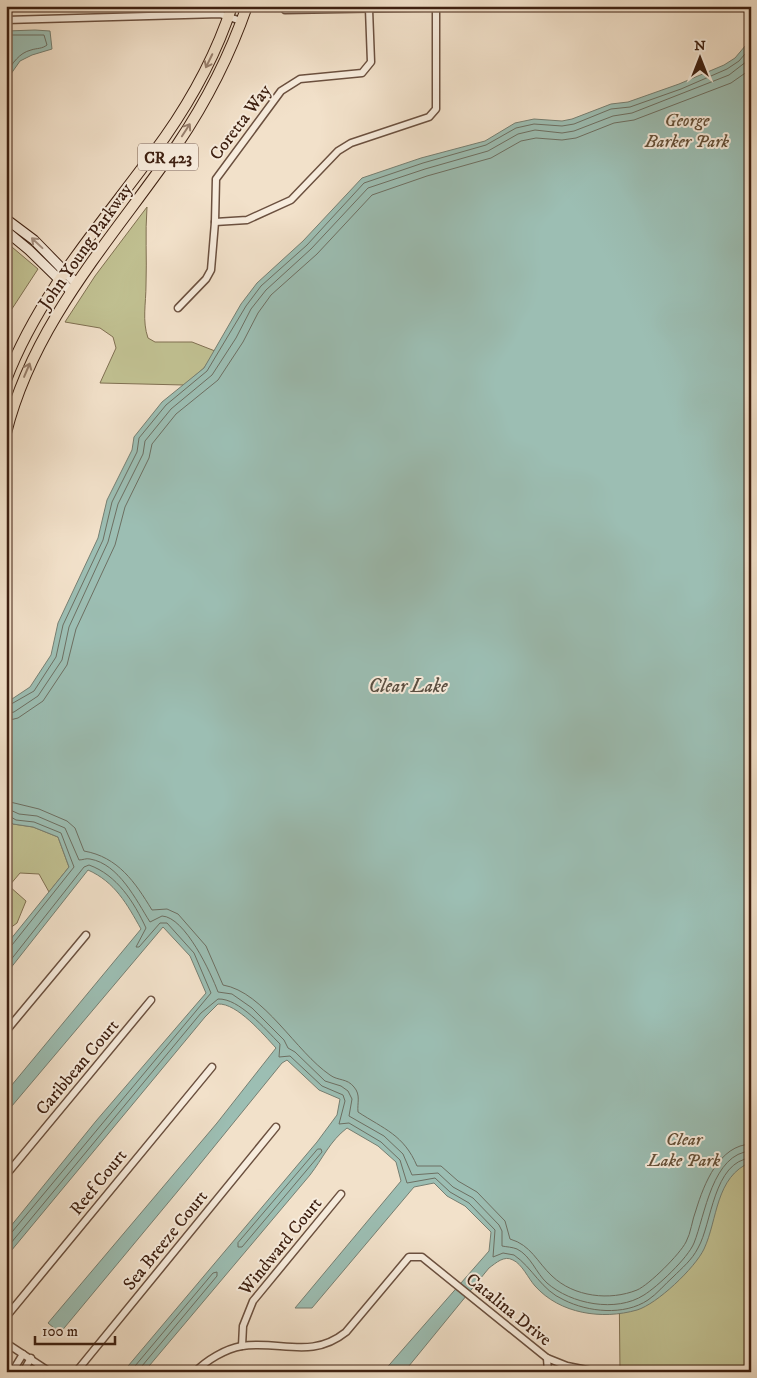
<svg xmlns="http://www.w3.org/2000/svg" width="757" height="1378" font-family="'IM FELL DW Pica',serif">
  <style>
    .green { fill: #c1c192; stroke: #807052 }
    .water { fill: #9cbeb3; stroke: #767f72 }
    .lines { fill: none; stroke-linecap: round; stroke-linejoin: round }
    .shore { stroke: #6d6f62; stroke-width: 1 }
    .street-casing { stroke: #6b503f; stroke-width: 9 }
    .secondary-casing { stroke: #3e2011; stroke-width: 11 }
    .primary-casing { stroke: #3e2011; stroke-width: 12 }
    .street { stroke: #f7ecdd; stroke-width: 6 }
    .secondary { stroke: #f7ecdd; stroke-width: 9 }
    .primary { stroke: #f2e1ca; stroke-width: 10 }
    .oneway { stroke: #98806e }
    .oneway2 { stroke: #a49081 }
    .labels { text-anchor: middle; stroke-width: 4; stroke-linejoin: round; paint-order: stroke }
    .shield { fill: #f7ecdd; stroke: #765d4e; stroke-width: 1 }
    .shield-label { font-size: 16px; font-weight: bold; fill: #3e2011 }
    .park-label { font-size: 18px; font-style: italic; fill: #655038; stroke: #f7ecdd }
    .street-label { font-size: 18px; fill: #3e2011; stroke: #f7ecdd }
    .water-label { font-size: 19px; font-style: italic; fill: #5a4f42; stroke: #f7ecdd }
  </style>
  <rect width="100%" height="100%" fill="#f2e1ca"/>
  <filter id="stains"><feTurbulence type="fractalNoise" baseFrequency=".004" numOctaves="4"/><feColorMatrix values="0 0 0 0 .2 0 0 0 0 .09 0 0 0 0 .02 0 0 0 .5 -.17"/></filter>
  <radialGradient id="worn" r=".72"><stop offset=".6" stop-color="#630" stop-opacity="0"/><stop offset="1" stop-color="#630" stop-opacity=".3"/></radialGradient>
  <g class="green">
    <path d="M147,207c-2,26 0,51 -1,78 0,18 -4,36 2,53l7,4h37l23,9 -11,17 -20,17 -84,-2 16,-35 -3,-11 -13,-9 -35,-6 30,-46z"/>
    <polygon points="6,242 38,269 6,318"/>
    <polygon points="6,817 13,824 33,827 58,837 69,867 49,892 39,874 20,873 9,886 26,901 17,923 6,931"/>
    <polygon points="616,984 751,1089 751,1372 620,1372"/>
  </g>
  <g class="water">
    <polygon points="35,30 50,31 52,49 32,55 20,61 6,81 6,31"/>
    <path d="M751,39v1123c-36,15 -33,57 -47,87 -9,19 -47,55 -67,61 -35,10 -77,4 -102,-24 -7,-8 -13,-22 -22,-26 -9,-5 -17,3 -24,8l-85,104h-21l106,-121 2,-19 -26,-26 -18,-10 -13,-13 -20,4 -102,121h-17l106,-127 -5,-19 -18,-16 -31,-18c-17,13 -24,30 -37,47l-166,197h-21l194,-230 20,-27 3,-16 -21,-9 -32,-30 -5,3 -95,117 -127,153 -12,-10 169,-200 59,-75c-13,-14 -39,-45 -58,-44l-13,13 -199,240v-25l90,-111 110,-128 -16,-37 -27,-29 -157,186v-21l135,-163c-14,-25 -26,-47 -53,-59l-82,104v-29l63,-78 -11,-30 -25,-10 -20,-3 -7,-7v-114l24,-16 21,-32 7,-32 40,-85 9,-38 25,-50 2,-13 28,-35 42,-34 37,-64 16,-21 46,-42 59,-63 59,-20 64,-17 30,-18 19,-4 28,2 10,-2 39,-15 17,-2 51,-18 45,-19 11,-7z"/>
  </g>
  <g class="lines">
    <g class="shore">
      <path d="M6,35h38l3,10c-5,4 -10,3 -16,5 -12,3 -18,13 -25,23"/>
      <polyline points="6,707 34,691 56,657 63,625 103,540 112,502 137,452 139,438 166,405 207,371 246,306 261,286 307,245 364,183 423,163 486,145 516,128 534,124 562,126 574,124 611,109 630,107 681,89 727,69 739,61 751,47"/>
      <polyline points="6,714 14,712 38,696 62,660 69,627 108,542 118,504 143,454 145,441 171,409 212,375 236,338 251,309 266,290 311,249 368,188 425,169 488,151 518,134 535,130 562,133 574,131 613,116 632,113 729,75 751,58"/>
      <polyline points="6,721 18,718 43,701 67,665 76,629 115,545 125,507 149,458 152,444 176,414 218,380 243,342 258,313 271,295 317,254 372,195 427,176 491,158 521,141 536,138 562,140 576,138 614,123 634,120 731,83 751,69"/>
      <path d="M6,801l33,8 28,12 8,7 9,23c34,6 51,31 68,59l15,-1 11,5 28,32 17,39c41,7 73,67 107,90 8,6 17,3 24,12 7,8 3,16 4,25 26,17 46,23 59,54h24l17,15 19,11 28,29 5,18c21,6 27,23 42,37 22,21 58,25 85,14 12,-5 43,-36 49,-48 5,-9 6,-22 10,-32 8,-26 23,-65 55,-66"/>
      <path d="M6,808l13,6 18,2 28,12 14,32c4,0 7,-2 11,-1 29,5 46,41 60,63l12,-6c23,1 49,57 56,76l14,2 20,14 32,32 4,8 7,4 30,29 16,5 7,5 4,8 -3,17 35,20 19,18 9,21 26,-2 15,14 20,11 26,27 3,6v15c5,1 10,1 15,3 14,7 19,24 30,34 24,21 69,30 97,12 13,-8 44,-37 50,-52 11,-27 18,-90 57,-92"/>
      <polyline points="6,814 16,820 34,822 61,833 74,867 12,945 6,947"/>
      <path d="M6,966l78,-99 5,-2c28,10 45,37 57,63l-10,19h3l21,-24h7l27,30 17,40 -199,239 -6,2"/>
      <polygon points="318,1149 321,1149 322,1152 242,1247 238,1247 238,1243"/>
      <path d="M6,1249l195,-236 17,-14c21,-1 47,30 62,45l-1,13 11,-1 32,30 21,9 2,6 -6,23 10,-1 32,19 19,18 7,23 28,-5 15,14 19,11 26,27 -2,27 10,-4 11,2c19,13 27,35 50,45 24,12 60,16 84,0 9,-6 17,-16 25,-23 9,-9 19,-17 25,-29 14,-24 15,-87 53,-90"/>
      <polyline points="130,1372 213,1273 217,1272 217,1276 142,1366 141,1372"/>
    </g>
    <defs>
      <g id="street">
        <polyline points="285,10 507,6"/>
        <polyline points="6,20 220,14 241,21"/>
        <polyline points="215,222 247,220 291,200 338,151 351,143 429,117 436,109 436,6"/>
        <polyline points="178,308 206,279 211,270 215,222 216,179 281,91 300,79 362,73 371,62 369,9"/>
        <polyline points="6,1031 86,935"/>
        <polyline points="6,1175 151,1000"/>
        <polyline points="6,1317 212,1067"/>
        <polyline points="6,1343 50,1372"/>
        <polyline points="242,1346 243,1326 253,1301 341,1194"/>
        <polyline points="547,1358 548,1372"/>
        <polyline points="12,1372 23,1354"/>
        <polyline points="23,1372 31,1358"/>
        <polyline points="76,1372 276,1127"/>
        <path d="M195,1372c12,-12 30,-23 47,-26 38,-6 69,14 104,-14l63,-75h13l125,101 20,8 30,6"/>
      </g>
      <g id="secondary">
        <polyline points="6,219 34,240 76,283"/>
        <polyline points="6,231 29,250 71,291"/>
      </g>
      <g id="primary">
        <path d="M6,380c35,-92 103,-164 159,-243 28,-40 52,-85 67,-131"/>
        <path d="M6,433c28,-112 107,-195 171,-288 29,-43 53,-90 70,-139"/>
      </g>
    </defs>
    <use href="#street" class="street-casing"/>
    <use href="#secondary" class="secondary-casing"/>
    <use href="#primary" class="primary-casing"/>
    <use href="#street" class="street"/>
    <use href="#secondary" class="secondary"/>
    <use href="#primary" class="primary"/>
  </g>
  <defs><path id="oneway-shaft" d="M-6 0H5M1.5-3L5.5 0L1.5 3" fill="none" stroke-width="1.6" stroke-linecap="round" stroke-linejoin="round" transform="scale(1.25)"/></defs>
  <g class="oneway">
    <use href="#oneway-shaft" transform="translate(209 61) rotate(116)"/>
    <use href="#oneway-shaft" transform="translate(186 130) rotate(-57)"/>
    <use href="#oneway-shaft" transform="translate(27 370) rotate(-67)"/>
  </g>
  <use class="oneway2" href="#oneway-shaft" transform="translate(37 243) rotate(-137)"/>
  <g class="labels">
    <rect class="shield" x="138" y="143.5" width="60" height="27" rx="4"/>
    <g class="shield-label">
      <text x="168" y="163">CR 423</text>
    </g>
    <g class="park-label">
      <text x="687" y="126">George<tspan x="687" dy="21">Barker Park</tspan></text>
      <text x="684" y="1145">Clear<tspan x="684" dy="21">Lake Park</tspan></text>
    </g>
    <g class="street-label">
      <text transform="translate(240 122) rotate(-53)" y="6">Coretta Way</text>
      <text transform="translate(85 246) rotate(-55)" y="6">John Young Parkway</text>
      <text transform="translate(77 1067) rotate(-50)" y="6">Caribbean Court</text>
      <text transform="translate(98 1182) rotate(-51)" y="6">Reef Court</text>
      <text transform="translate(165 1240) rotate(-51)" y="6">Sea Breeze Court</text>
      <text transform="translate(280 1246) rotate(-51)" y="6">Windward Court</text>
      <text transform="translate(509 1309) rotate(39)" y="6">Catalina Drive</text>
    </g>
    <g class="water-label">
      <text x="408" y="692">Clear Lake</text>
    </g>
  </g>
  <rect width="757" height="1378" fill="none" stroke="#f2e1ca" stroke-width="25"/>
  <rect x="8" y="8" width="742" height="1363" fill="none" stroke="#3e2011" stroke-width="2.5"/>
  <rect x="12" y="12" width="732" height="1353" fill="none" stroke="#3e2011"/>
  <g transform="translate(700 58)" stroke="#f7ecdd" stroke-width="4" paint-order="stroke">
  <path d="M0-4L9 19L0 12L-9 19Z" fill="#3e2011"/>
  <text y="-8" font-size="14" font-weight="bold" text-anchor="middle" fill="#3e2011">N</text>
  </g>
  <path d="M35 1336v8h80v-8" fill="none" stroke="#3e2011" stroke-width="2.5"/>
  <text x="42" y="1336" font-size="15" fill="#3e2011" stroke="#f7ecdd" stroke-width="4" paint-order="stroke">100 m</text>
  <rect width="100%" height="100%" filter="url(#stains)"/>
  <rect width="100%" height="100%" fill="url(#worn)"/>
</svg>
